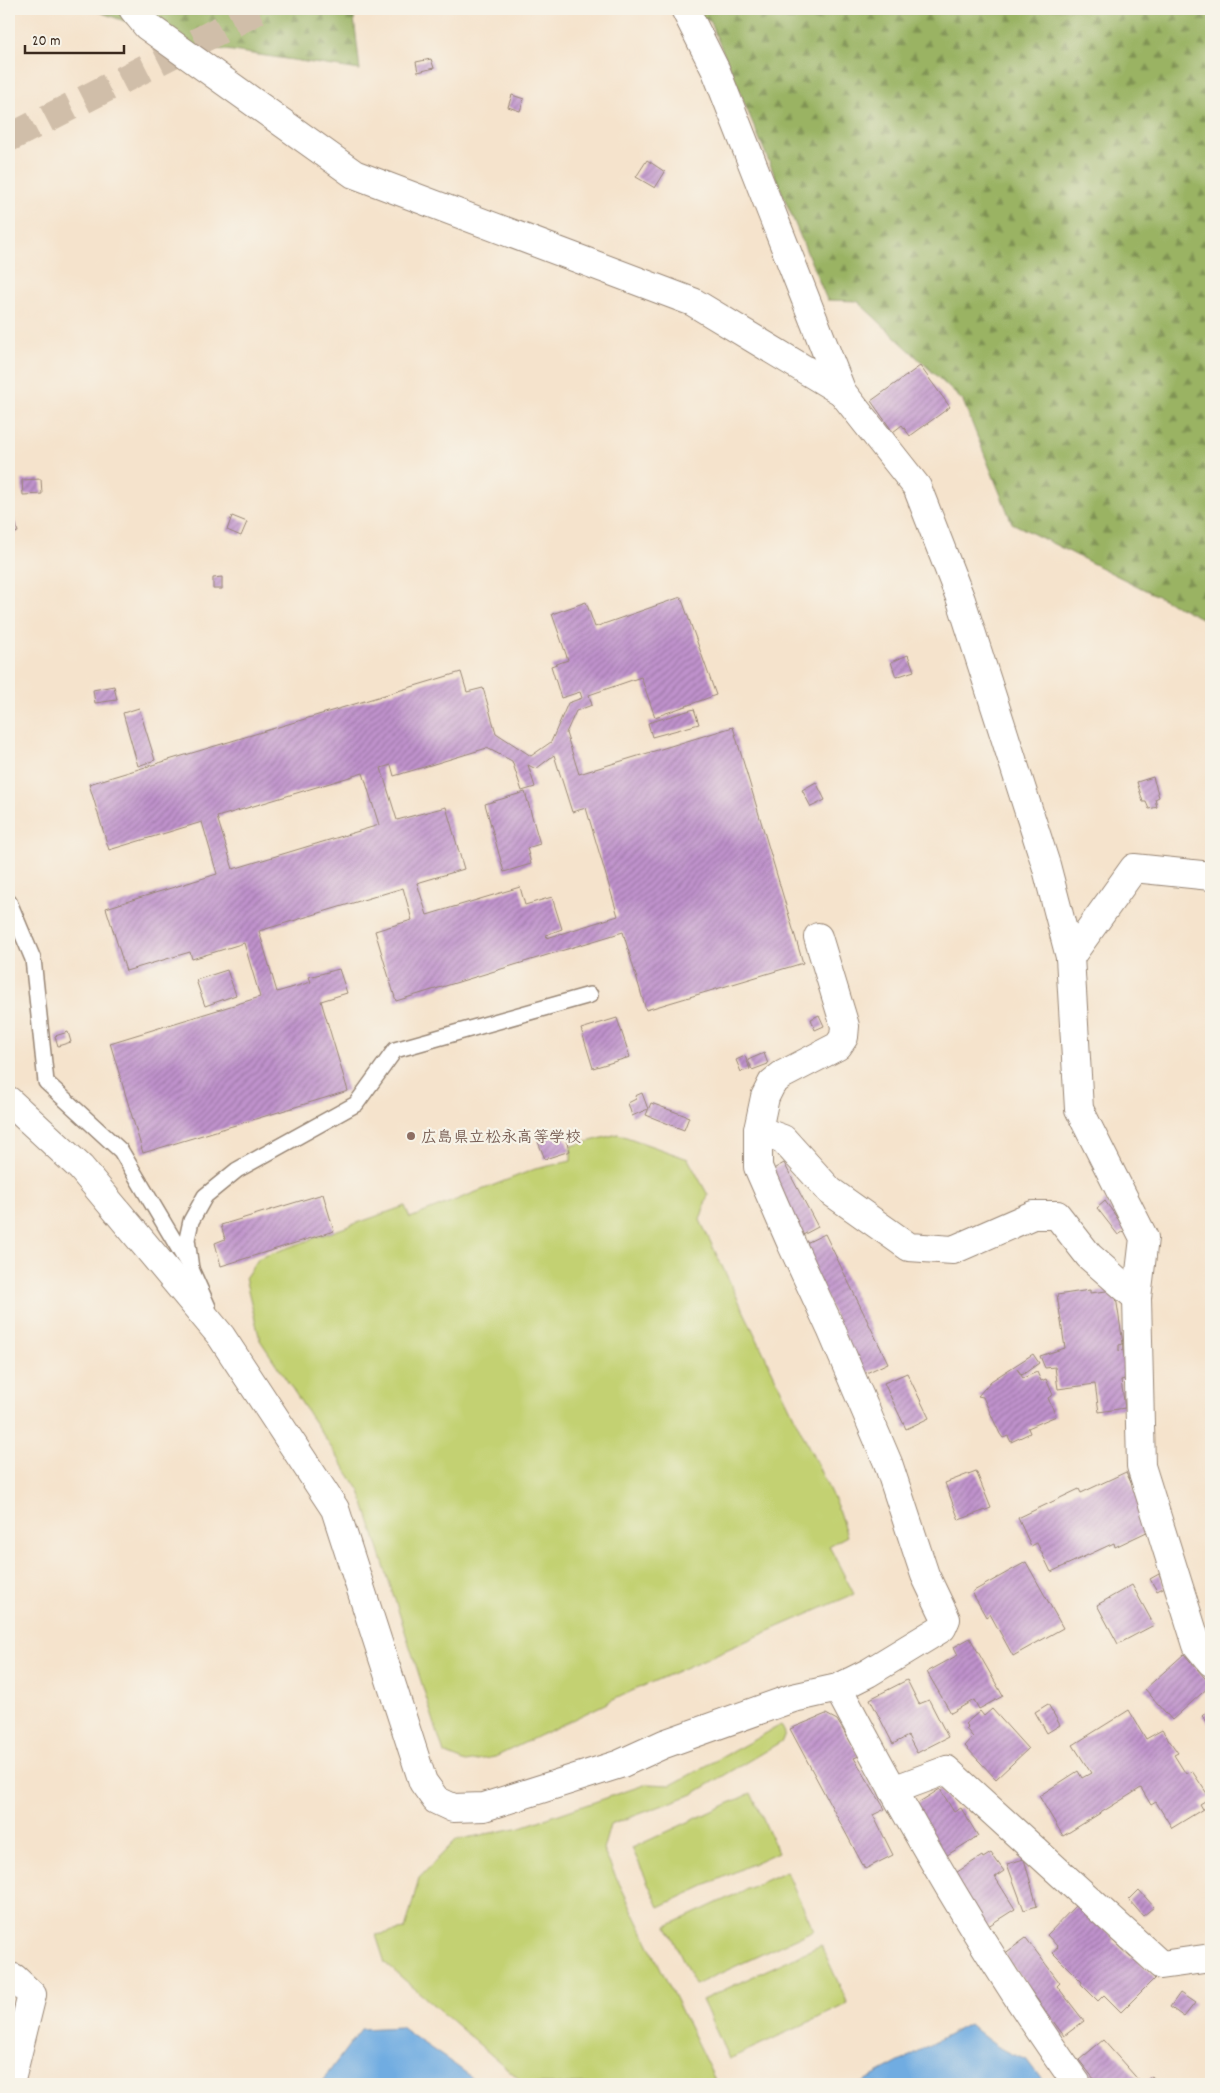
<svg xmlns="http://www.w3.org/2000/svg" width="1220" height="2093" font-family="Dekko,'Klee One',sans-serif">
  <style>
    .forest { fill: url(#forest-firs); stroke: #6a6e41 }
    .park { fill: #c3d172; stroke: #7f7e48 }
    .water { fill: #70ace1; stroke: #566b80 }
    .building { fill: url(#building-hatch); fill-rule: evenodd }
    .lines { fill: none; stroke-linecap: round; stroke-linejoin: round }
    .trunk-tunnel { stroke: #d0bea9; stroke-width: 28; stroke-dasharray: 28 14; stroke-linecap: butt }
    .service-casing { stroke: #988675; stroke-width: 18 }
    .minor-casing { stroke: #988675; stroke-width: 30 }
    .service { stroke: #fff; stroke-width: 15 }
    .minor { stroke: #fff; stroke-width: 28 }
    .education-dot { fill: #8d6e63; stroke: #f7f3e8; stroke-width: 2 }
    .labels { text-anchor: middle; stroke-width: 4.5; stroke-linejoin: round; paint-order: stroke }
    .education-label { font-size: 16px; font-weight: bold; fill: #785e54; stroke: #f7f3e8; text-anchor: start }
  </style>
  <defs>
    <pattern id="forest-firs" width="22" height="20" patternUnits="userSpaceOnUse" patternTransform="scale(1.25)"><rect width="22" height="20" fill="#9ab364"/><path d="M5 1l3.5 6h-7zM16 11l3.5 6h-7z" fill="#7f9252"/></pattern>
    <pattern id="building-hatch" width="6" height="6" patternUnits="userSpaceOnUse" patternTransform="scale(1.25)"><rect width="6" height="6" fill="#bf92cc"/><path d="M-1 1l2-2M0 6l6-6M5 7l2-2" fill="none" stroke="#9c77a5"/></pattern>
  </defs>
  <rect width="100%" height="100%" fill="#f7f3e8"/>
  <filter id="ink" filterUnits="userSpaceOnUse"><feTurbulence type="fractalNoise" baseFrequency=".02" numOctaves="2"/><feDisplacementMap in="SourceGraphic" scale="10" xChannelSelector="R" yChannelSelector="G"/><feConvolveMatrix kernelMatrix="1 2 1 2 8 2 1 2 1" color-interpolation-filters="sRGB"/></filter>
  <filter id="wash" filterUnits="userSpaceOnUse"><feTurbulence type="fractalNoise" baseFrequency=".0096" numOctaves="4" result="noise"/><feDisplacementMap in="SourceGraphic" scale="20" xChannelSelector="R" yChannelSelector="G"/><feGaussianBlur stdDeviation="1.12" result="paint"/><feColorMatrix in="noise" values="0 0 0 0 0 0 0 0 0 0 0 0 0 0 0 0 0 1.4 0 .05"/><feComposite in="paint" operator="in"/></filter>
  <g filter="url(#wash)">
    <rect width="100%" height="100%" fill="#f5e3cc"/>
    <g class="forest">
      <polygon points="91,9 353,9 360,70 192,45"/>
      <polygon points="670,9 1211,9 1211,623 1012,523 963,401 857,301 827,300 710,21"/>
    </g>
    <g class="park">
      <polygon points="618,1134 688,1159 708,1195 700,1220 837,1506 847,1536 829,1546 854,1594 634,1690 495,1757 466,1762 444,1753 360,1491 260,1340 245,1278 259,1258 405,1206 410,1218 535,1169 571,1161 571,1146"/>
      <polygon points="781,1725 785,1733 782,1741 693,1794 610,1825 603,1850 717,2084 525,2084 385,1963 376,1935 405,1930 419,1878 456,1840 521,1827 647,1784 671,1785"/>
      <polygon points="751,1793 778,1852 659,1907 632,1848"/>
      <polygon points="786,1871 814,1930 695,1985 667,1926"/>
      <polygon points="821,1945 848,2004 729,2059 702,2000"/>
    </g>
    <g class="water">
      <path d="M969,2024c17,15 35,30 57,35l19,25h-187z"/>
      <path d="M401,2027c26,20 54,36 79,57h-160l41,-55z"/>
    </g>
    <g id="blocks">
      <g class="building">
        <polygon points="431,59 434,68 418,72 416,62"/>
        <polygon points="512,95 524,99 520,111 508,107"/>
        <polygon points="647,160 665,172 655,188 636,177"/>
        <polygon points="920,366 950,407 910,436 902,425 893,432 871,401"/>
        <polygon points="41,479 42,494 23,495 22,480"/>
        <polygon points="9,503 13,517 9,518"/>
        <polygon points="232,516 247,522 241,536 227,530"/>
        <polygon points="14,519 18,532 9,535 9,520"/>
        <polygon points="222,577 222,589 213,589 213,578"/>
        <path d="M681,597l35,98 -61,22 -14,-40 -52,18 3,10 -16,6 -10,22 13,41 154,-47 70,236 -157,47 -23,-78 -227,69 -21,-70 37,-11 -9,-32 -144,43 18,61 34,-10 -2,-5 30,-8 8,24 -26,8 27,90 -205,62 -33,-110 150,-46 -16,-54 -52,16 -2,-7 -64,19 -20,-63 111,-34 -15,-52 -93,28 -20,-66 372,-112 6,20 16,-4 13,45 35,23 20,-14 17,-39 14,-5 -2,-6 -19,6 -10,-32 17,-6 -16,-46 34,-12 9,25zM487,748l25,13 10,30 13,-4 -7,-22 8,4 18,-14 18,57 14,-4 32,108 -71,22 -1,-3 16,-6 -10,-32 -27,8 -5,-18 -93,28 -10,-32 47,-14 -18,-62 -49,13 -16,-52 10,-3 3,11zM363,773l16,52 -146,44 -16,-52z"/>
        <polygon points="908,655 914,671 896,677 891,662"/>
        <polygon points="114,686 117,700 95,703 93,690"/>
        <polygon points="139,708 155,760 138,766 123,713"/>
        <polygon points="694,709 699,724 652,737 648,723"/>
        <polygon points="1153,777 1159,797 1155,799 1157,807 1149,809 1146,802 1143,802 1137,782"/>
        <polygon points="816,782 825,800 811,807 802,790"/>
        <polygon points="525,792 540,844 527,848 531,864 504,872 485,804"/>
        <polygon points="227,970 236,995 205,1006 196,980"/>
        <polygon points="819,1015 824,1026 815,1030 811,1019"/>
        <polygon points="617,1018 630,1057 593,1068 581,1029"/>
        <polygon points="68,1032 71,1042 58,1046 55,1036"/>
        <polygon points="764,1053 768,1064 752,1070 748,1060"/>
        <polygon points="745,1056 750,1069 741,1072 736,1060"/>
        <polygon points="642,1093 648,1109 632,1116 628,1103 636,1099 635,1096"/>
        <polygon points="651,1103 689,1117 684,1130 646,1115"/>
        <polygon points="563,1133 570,1151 545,1159 538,1142"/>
        <polygon points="784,1163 818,1227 801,1236 770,1171"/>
        <polygon points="323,1194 334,1231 221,1266 215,1243 225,1239 221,1225"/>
        <polygon points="1105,1201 1126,1230 1118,1235 1097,1208"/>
        <polygon points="825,1234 888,1363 862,1375 802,1245"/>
        <polygon points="1090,1290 1090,1293 1115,1290 1123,1344 1119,1345 1119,1351 1123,1350 1128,1378 1121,1380 1125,1408 1099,1412 1095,1384 1058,1389 1055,1367 1045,1368 1040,1356 1065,1348 1057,1295"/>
        <polygon points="1033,1354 1039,1363 1022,1375 1017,1369 1023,1378 1037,1372 1041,1381 1046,1379 1053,1395 1048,1398 1056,1416 1028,1428 1030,1433 1011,1442 1008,1436 1003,1438 1000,1434 983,1397 978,1396 991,1381"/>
        <polygon points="907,1373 929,1418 906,1429 884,1383"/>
        <polygon points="976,1471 991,1508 959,1520 945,1483"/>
        <polygon points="1126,1472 1153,1529 1115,1547 1114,1543 1051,1572 1037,1543 1031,1546 1018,1518 1079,1489 1081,1493"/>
        <polygon points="1026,1562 1063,1628 1013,1656 990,1614 986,1617 972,1592"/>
        <polygon points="1159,1574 1165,1587 1157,1591 1150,1579"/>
        <polygon points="1132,1585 1154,1625 1118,1644 1097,1605"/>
        <polygon points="970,1638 1003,1696 979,1709 974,1700 951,1713 927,1672 958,1655 954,1647"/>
        <polygon points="1184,1654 1211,1685 1172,1720 1145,1689"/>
        <polygon points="907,1680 919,1704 929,1700 948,1737 917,1753 908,1736 893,1744 870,1699"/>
        <polygon points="1048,1704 1060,1725 1047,1733 1035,1712"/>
        <polygon points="1211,1708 1211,1726 1202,1716"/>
        <polygon points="992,1709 1028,1749 996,1779 965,1746 973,1737 966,1729 968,1727 965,1724 980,1711 984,1716"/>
        <polygon points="1129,1710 1146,1739 1162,1730 1178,1753 1174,1755 1186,1774 1192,1771 1210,1798 1200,1804 1203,1809 1172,1828 1156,1802 1151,1805 1141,1788 1063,1836 1039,1796 1078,1771 1082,1778 1091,1773 1073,1745"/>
        <polygon points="826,1714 837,1720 859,1756 854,1758 885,1809 873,1815 893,1855 865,1869 790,1729"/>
        <polygon points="940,1789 954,1812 961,1808 978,1836 944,1857 913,1806"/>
        <polygon points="991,1853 1004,1871 995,1877 1015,1909 985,1928 951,1876 982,1856 983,1858"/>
        <polygon points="1024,1859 1037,1906 1024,1910 1007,1864"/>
        <polygon points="1139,1890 1154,1907 1143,1916 1129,1900"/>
        <polygon points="1077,1904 1115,1939 1113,1941 1131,1958 1133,1955 1155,1978 1121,2012 1104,1995 1098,2001 1081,1984 1082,1982 1053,1953 1058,1947 1047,1935"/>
        <polygon points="1026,1938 1060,1983 1057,1986 1084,2021 1064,2036 1004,1954"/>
        <polygon points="1180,1993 1195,2003 1184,2017 1170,2007"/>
        <polygon points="1103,2040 1142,2084 1152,2076 1159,2084 1098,2084 1079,2060"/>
      </g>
    </g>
  </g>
  <g filter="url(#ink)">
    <use href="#blocks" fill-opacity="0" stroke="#988675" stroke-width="1"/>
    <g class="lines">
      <polyline class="trunk-tunnel" points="9,138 261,9"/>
      <defs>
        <g id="service">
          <polyline points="9,902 33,959 46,1082 121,1151 191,1269 208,1307"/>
          <polyline points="191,1269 187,1239 191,1221 205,1196 237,1170 356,1104 395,1050 590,995"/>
        </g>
        <g id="minor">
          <polyline points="133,9 147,26 354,174 693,302 842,392"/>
          <polyline points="685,9 716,71 842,392 917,487 961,600 1046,865 1070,957 1079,1109 1144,1238 1137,1298 1141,1466 1197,1645 1211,1662"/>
          <polyline points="818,937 845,1026 844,1037 838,1046 782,1075 772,1083 765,1097 758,1130 758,1167 792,1245 831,1329 888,1463 925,1575 946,1619 942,1628 868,1673 838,1688"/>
          <polyline points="1070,957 1134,868 1211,876"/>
          <path d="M9,1101l72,67 140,168 114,173 88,273 13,18 17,8 31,-1 136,-43 44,-20 129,-46 45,-10c72,136 149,270 239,396"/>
          <polyline points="758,1130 783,1139 830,1191 909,1247 953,1250 1033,1215 1057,1215 1089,1256 1137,1298"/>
          <polyline points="893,1790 947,1770 1161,1965 1211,1958"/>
          <polyline points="9,1979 14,1978 32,1995 10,2084"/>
        </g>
      </defs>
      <use href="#service" class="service-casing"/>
      <use href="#minor" class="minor-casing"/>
      <use href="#service" class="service"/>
      <use href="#minor" class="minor"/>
    </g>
  </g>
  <circle class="education-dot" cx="411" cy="1136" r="5"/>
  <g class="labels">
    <g class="education-label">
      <text x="421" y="1142">広島県立松永高等学校</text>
    </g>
  </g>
  <rect width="1220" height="2093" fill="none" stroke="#f7f3e8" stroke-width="30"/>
  <path d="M25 45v8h99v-8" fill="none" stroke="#3b2a1e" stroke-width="2.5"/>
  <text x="32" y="45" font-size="15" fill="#3b2a1e" stroke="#f7f3e8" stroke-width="4" paint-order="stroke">20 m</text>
</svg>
